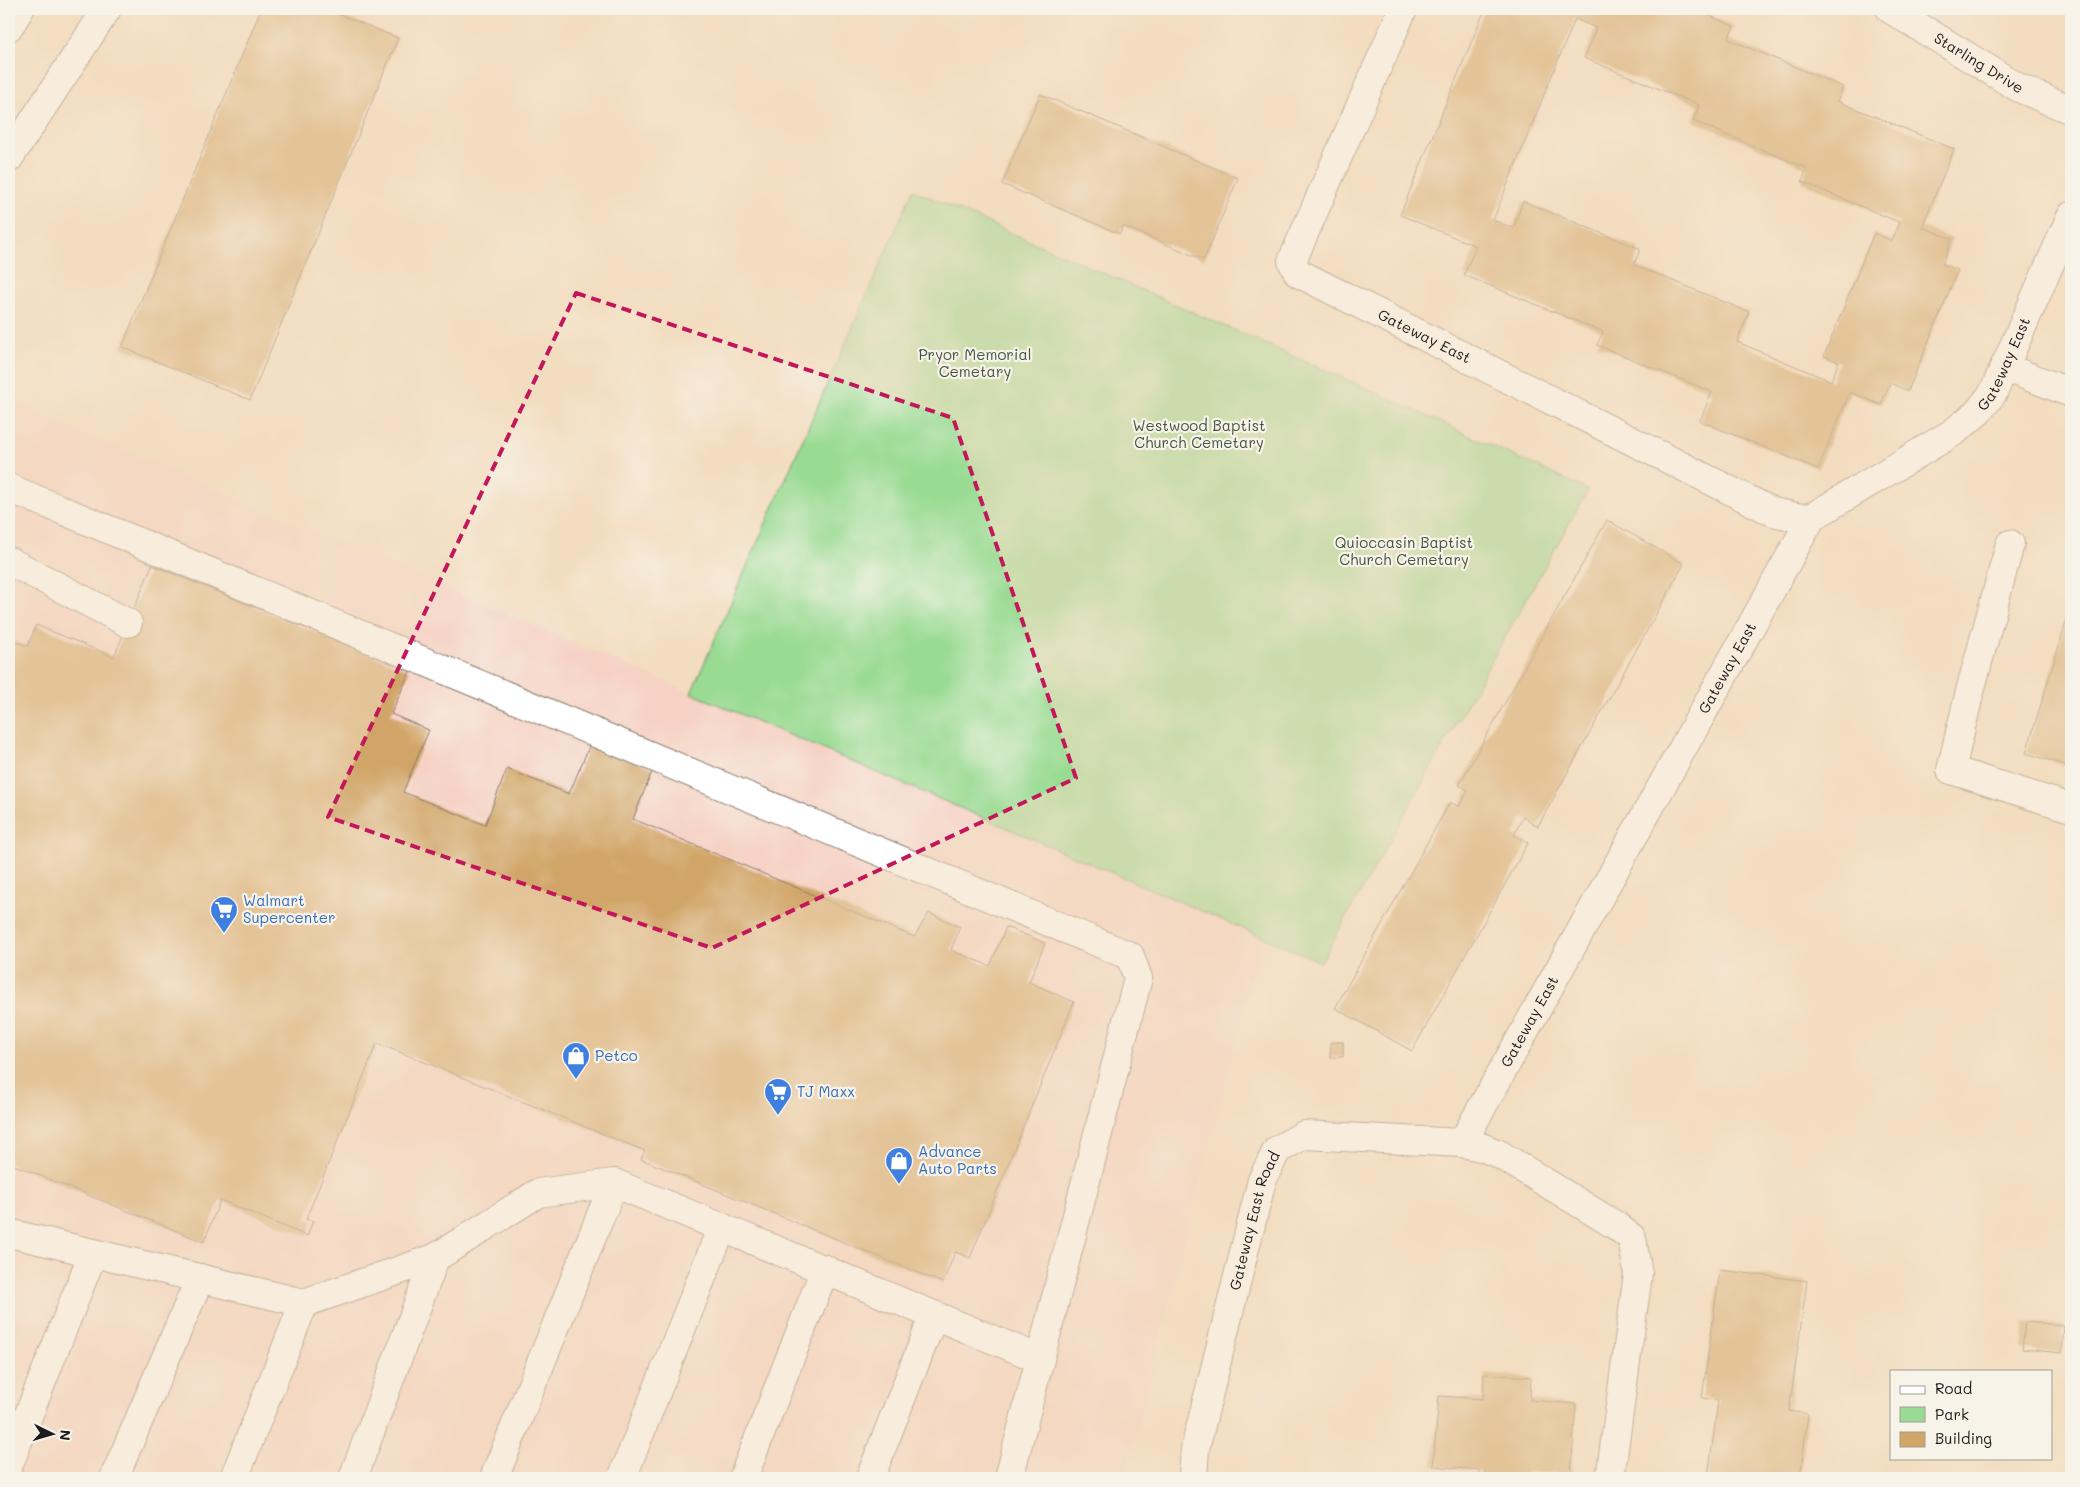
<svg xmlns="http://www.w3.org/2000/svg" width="2080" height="1487" font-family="Mali,sans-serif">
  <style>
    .built { fill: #f6d2c5 }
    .green { fill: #99db93; stroke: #5a7c58 }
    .building { fill: #d1a567; fill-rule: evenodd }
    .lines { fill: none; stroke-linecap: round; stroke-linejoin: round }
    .minor-casing { stroke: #887c6e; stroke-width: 30 }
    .major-casing { stroke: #887c6e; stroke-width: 30 }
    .minor { stroke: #fff; stroke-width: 28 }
    .major { stroke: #fff; stroke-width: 28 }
    .marked { fill: none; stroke: #c2185b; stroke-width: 4; stroke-dasharray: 10 6; stroke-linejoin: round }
    .labels { text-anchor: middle; stroke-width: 4.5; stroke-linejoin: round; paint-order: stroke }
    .street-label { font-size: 15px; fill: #1c1c1c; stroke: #f7f3e8 }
    .park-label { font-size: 15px; fill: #425540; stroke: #f7f3e8 }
    .shop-label { font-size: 15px; fill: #366cbe; stroke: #f7f3e8; text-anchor: start }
  </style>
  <rect width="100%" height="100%" fill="#f7f3e8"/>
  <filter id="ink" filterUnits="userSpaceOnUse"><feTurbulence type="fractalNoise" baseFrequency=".02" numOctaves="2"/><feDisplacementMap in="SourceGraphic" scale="10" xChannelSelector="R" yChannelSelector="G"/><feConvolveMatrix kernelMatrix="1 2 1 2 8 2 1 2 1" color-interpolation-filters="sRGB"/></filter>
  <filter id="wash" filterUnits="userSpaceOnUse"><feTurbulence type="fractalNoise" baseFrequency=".0096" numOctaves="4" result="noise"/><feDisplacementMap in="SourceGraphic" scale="20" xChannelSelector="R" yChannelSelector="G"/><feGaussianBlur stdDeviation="1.12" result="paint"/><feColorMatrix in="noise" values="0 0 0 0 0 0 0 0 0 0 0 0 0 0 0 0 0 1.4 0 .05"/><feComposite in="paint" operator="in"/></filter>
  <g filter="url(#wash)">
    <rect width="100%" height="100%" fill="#f3ddc0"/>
    <polygon class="built" points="9,401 1262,937 1125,1478 9,1478"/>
    <polygon class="green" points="913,190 1348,380 1588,490 1321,962 691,693"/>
    <g id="blocks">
      <g class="building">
        <polygon points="261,9 326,9 398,38 250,400 122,347"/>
        <path d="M1485,9h209l40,17 -6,13 115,48 -6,14 117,48 -32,78 30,12 -10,25 16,6 -50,121 -18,-8 -9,22 -31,-13 -32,77 -118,-48 12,-29 -115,-47 6,-13 -139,-57 12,-29 -76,-31zM1575,19l21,9 -12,30 115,47 -6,16 114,47 -5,14 97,40 -7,19 -18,-8 -50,123 15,6 -8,19 -94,-39 12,-30 -115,-47 6,-16 -117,-48 -10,27 -20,-8z"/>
        <polygon points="1040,94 1238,178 1204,260 1123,226 1120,234 1002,184"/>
        <polygon points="1607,520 1684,564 1538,826 1523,817 1514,835 1528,843 1412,1051 1335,1008 1450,802 1459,807 1468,790 1459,785"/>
        <polygon points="152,565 410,671 391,714 429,730 403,792 485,825 507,769 569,794 591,742 653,769 633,819 914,937 929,913 960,927 951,950 990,966 1006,927 1045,943 1029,982 1074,1002 970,1258 955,1252 943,1283 641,1159 645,1151 377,1043 306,1219 313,1221 307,1236 220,1200 204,1242 9,1163 9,639 28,646 36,625 114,657"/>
        <polygon points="2071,606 2071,767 2026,753"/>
        <polygon points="1331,1042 1343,1042 1343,1057 1330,1057"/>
        <polygon points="1720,1270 1807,1281 1789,1411 1808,1414 1800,1478 1708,1478 1718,1400 1702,1398"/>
        <polygon points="2025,1322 2064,1325 2062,1353 2022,1349"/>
        <polygon points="1484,1374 1531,1377 1530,1400 1576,1404 1571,1475 1526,1472 1525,1478 1479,1478 1480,1470 1433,1466 1439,1396 1483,1399"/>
      </g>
    </g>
  </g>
  <g filter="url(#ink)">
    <use href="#blocks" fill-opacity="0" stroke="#887c6e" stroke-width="1"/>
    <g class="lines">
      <defs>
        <g id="minor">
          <path id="s1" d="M1403,9l-111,252 6,12 475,239 27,6 12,-1 142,-85 24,-20 15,-19 78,-177"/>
          <path id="s2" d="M1890,9l129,79 52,22"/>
          <polyline points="2004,367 2071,393"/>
          <polyline points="9,488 1130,956 1138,978 1040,1359"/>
          <polyline points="2010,544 1969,695 1951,770 2071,808"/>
          <polyline points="9,561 128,623"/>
          <path id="s3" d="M1462,1143l350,-626"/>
          <polyline points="9,1233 304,1303 435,1258 538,1193 614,1183 1040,1359 1009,1478"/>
          <polyline points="9,1464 93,1253"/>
          <polyline points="114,1478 200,1278"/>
          <polyline points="234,1478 304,1303"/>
          <polyline points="353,1478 435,1258"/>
          <polyline points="494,1478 614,1183"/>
          <polyline points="622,1478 722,1227"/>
          <polyline points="743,1478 825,1269"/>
          <polyline points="870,1478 934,1315"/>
          <path id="s4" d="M1193,1478l2,-29 67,-269 15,-30 27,-15 158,8 19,4 18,7 116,71 17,13 6,36 -28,204"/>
        </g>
        <g id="major">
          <polyline points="9,27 20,9"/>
          <polyline points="9,158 107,9"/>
        </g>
      </defs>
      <use href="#minor" class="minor-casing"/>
      <use href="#major" class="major-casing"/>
      <use href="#minor" class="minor"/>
      <use href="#major" class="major"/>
    </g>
  </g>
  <path d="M0 0H2080V1487H0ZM576,293l377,125 123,360 -364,170 -384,-131z" fill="#f3ddc0" fill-opacity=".55" fill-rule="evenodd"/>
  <path class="marked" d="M576,293l377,125 123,360 -364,170 -384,-131z"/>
  <defs>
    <symbol id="supermarket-pin" viewBox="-11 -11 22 30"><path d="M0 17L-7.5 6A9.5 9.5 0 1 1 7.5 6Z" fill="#3f7fe0" stroke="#f7f3e8"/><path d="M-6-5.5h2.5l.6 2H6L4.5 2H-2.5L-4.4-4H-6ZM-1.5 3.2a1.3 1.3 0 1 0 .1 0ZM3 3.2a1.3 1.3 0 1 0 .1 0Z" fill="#fff"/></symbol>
    <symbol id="shop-pin" viewBox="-11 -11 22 30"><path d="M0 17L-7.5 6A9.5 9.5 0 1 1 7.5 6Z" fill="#3f7fe0" stroke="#f7f3e8"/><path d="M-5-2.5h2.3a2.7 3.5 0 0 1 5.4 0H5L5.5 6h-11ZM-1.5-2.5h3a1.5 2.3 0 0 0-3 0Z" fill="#fff"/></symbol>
  </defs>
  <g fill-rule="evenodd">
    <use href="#supermarket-pin" x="208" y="894" width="32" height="43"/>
    <use href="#shop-pin" x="560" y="1040" width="32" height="43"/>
    <use href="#supermarket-pin" x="762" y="1076" width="32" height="43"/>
    <use href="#shop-pin" x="883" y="1145" width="32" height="43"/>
  </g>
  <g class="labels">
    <g class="street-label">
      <text dy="5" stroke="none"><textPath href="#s2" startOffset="104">Starling Drive</textPath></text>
      <text dy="5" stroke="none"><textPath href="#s1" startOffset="430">Gateway East</textPath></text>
      <text dy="5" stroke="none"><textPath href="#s1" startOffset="1112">Gateway East</textPath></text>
      <text dy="5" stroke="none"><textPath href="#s3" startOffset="544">Gateway East</textPath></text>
      <text dy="5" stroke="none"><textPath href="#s3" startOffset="139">Gateway East</textPath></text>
      <text dy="5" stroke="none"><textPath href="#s4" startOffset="265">Gateway East Road</textPath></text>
    </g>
    <g class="park-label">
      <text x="975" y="360">Pryor Memorial<tspan x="975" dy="17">Cemetary</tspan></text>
      <text x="1199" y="431">Westwood Baptist<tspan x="1199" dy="17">Church Cemetary</tspan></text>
      <text x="1404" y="548">Quioccasin Baptist<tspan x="1404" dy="17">Church Cemetary</tspan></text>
    </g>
    <g class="shop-label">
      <text x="243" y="906">Walmart<tspan x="243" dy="17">Supercenter</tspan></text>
      <text x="595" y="1061">Petco</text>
      <text x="797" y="1097">TJ Maxx</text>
      <text x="918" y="1157">Advance<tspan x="918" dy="17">Auto Parts</tspan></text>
    </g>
  </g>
  <rect width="2080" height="1487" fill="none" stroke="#f7f3e8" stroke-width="30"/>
  <rect x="1890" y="1370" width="162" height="90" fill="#f7f3e8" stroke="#9f9d96"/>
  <rect x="1900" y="1386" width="25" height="8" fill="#ffffff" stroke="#9f9d96"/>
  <text x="1935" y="1394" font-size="15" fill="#1c1c1c">Road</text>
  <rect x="1900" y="1407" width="25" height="15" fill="#99db93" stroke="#9f9d96"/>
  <text x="1935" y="1420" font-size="15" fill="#1c1c1c">Park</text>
  <rect x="1900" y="1432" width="25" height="15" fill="#d1a567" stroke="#9f9d96"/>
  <text x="1935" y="1444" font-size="15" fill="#1c1c1c">Building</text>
  <g transform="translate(52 1434) rotate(95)" stroke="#f7f3e8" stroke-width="4" paint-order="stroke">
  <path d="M0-4L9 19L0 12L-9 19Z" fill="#1c1c1c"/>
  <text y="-8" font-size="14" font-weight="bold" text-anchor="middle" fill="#1c1c1c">N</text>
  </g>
</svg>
